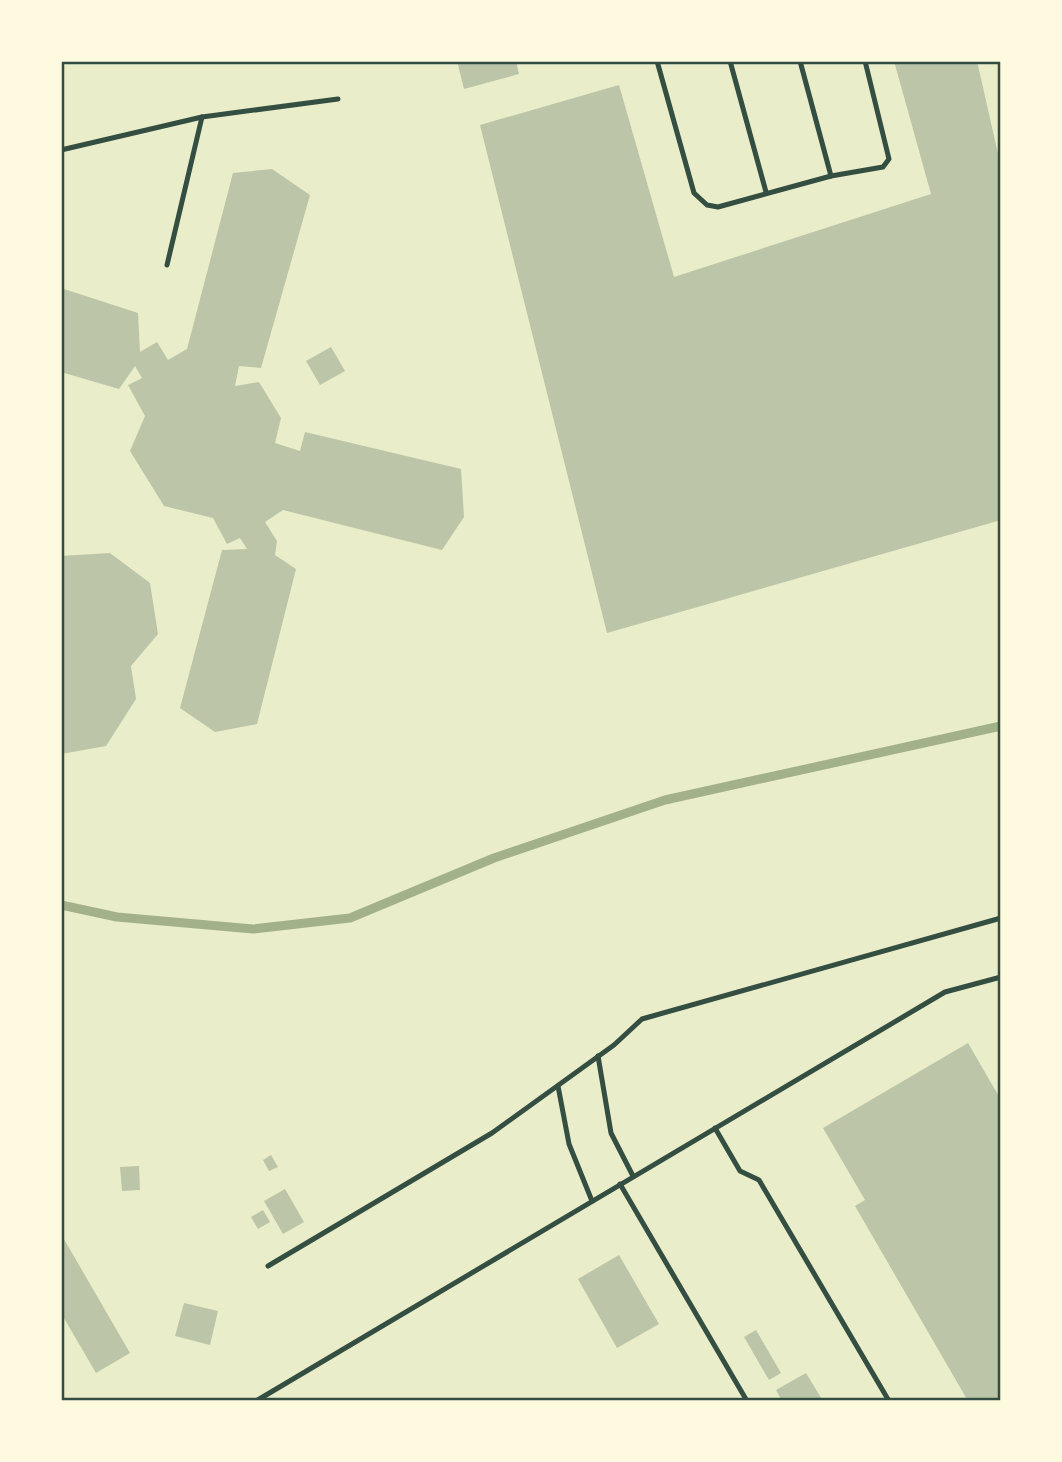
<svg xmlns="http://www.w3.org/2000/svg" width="1062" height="1462" font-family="'Exo 2',sans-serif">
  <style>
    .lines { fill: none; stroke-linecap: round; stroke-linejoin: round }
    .stream { stroke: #a3b18a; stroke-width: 9 }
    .building { fill: #bcc5a7 }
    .service { stroke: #344e41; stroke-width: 5 }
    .neatline { fill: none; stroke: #344e41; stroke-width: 2.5 }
  </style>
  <rect width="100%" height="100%" fill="#e9edc9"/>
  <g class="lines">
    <polyline class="stream" points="61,905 117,917 253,929 350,918 494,858 665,800 1001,726"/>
  </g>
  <g class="building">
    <polygon points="457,61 516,61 519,74 464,89"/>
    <polygon points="894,61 977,61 1001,167 1001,520 607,633 480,125 619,85 674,277 931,194"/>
    <polygon points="272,169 310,195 261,368 239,366 235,386 259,382 281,418 275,443 300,451 305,432 461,469 464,517 442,550 283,510 265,522 277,541 275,555 296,569 257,724 215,732 180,708 222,550 247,549 240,538 227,544 213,518 164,506 130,451 145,416 128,385 142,378 135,366 119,389 61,372 61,288 138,313 140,352 157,342 168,360 187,349 233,173"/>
    <polygon points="331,347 345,371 320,385 306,361"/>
    <polygon points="110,553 150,583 158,634 131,666 136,699 106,746 61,754 61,556"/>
    <polygon points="968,1043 1001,1100 1001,1401 968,1401 855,1206 865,1200 823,1128"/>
    <polygon points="271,1155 278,1167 269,1171 263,1160"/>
    <polygon points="139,1166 140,1190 122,1191 120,1167"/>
    <polygon points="285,1189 304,1222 283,1234 264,1201"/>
    <polygon points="263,1210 270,1222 258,1229 251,1217"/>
    <polygon points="61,1234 130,1353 96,1373 61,1313"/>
    <polygon points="619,1255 659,1324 617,1348 578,1279"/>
    <polygon points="184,1303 218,1311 210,1345 175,1336"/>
    <polygon points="756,1330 781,1373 769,1380 744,1337"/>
    <polygon points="806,1373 823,1401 782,1401 776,1390"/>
  </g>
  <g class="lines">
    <g class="service">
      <polyline points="657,61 694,193 707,205 718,207 831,176 800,61"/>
      <polyline points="730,61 766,192"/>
      <polyline points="61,150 202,117 338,99"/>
      <polyline points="831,176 883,167 889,159 865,61"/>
      <polyline points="167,265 202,117"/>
      <polyline points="598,1056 611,1133 633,1176"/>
      <polyline points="558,1086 569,1144 592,1201"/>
      <polyline points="715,1128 740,1171 759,1180 889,1401"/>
      <polyline points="620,1184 747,1401"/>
      <polyline points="268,1266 492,1133 614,1045 642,1019 1001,918"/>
      <polyline points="256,1401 945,992 1001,977"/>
    </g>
  </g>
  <rect width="1062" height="1462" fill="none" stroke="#fefae0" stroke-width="126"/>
  <rect x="63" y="63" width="936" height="1336" class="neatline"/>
</svg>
